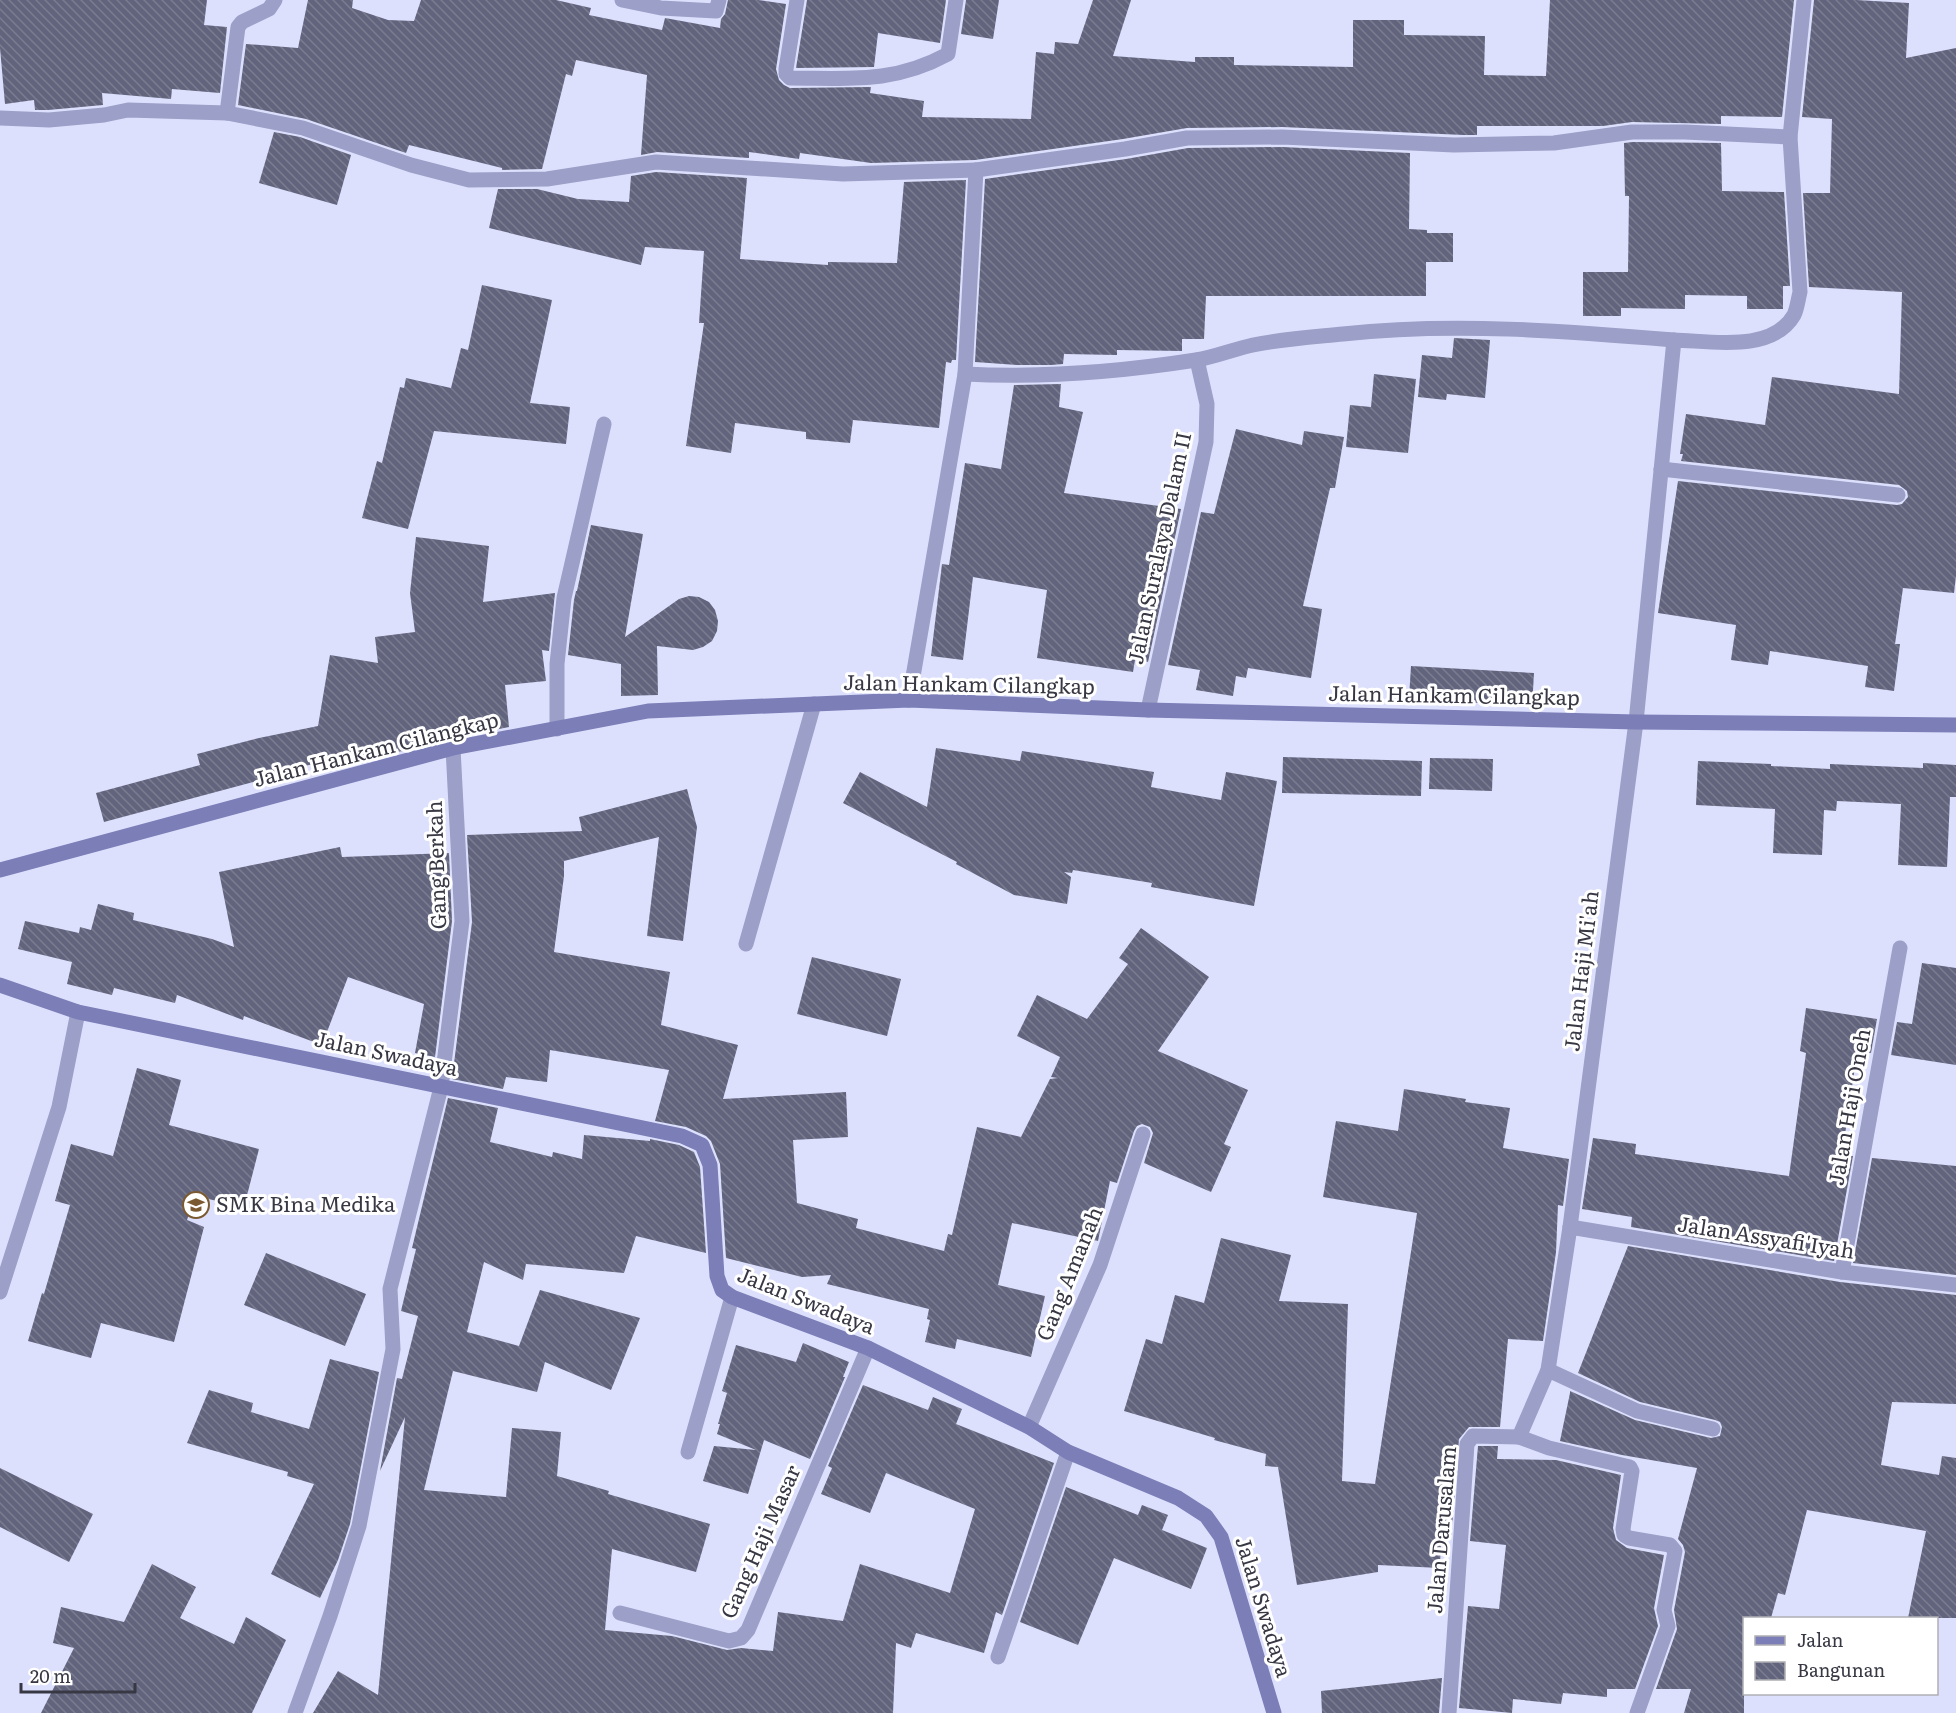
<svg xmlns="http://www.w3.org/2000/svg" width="1956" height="1713" font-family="Literata,serif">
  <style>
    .building { fill: url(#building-back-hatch) }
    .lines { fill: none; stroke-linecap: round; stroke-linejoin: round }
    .street { stroke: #9c9fc7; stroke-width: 15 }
    .secondary { stroke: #7b7eb7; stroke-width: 15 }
    .labels { text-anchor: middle; stroke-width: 6; stroke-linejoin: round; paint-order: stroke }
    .street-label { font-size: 21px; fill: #373843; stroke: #fff }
    .poi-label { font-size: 21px; fill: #373843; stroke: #fff; text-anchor: start }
  </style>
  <defs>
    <pattern id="building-back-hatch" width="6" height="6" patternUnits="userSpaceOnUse" patternTransform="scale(1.5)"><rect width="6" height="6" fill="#62647d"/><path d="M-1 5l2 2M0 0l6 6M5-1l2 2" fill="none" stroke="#7a7c90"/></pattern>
  </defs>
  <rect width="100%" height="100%" fill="#dde0fd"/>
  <g class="building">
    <polygon points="0,0 207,0 204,25 227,27 220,93 172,89 171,99 102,93 103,105 48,110 35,110 34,100 5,104 0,48"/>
    <polygon points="308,0 353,0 352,8 388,20 414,21 421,0 556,0 591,8 589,15 662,30 665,18 720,28 721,19 725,14 728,0 758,0 786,4 776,69 779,80 784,85 790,88 871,87 870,93 924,101 922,117 1031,119 1036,52 1054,54 1055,42 1078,44 1093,0 1131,0 1113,56 1195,62 1195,57 1234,57 1234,65 1353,67 1353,20 1404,20 1404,35 1485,36 1484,75 1546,76 1550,0 1794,0 1782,117 1721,116 1721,124 1632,122 1603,126 1477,126 1477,135 1464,135 1282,127 1187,128 1123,139 975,160 871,163 800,153 799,159 749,152 749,158 657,152 641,155 647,75 576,60 572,76 566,74 542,169 502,170 502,168 409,145 406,153 306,119 238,105 246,44 298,48"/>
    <polygon points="807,0 946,0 940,43 878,33 874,67 796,68"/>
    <polygon points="966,0 999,0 993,39 961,34"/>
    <polygon points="1814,0 1856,0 1909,3 1906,58 1956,48 1956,576 1954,593 1903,588 1895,644 1900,644 1894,691 1865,687 1868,666 1770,651 1768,665 1731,660 1736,625 1658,613 1678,481 1897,505 1902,504 1908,497 1907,491 1899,485 1681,461 1683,454 1680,454 1686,414 1765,425 1772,377 1899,394 1902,292 1809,287 1803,193 1830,193 1832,119 1802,117"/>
    <polygon points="274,132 300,137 351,155 337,205 259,183"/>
    <polygon points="1633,142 1721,143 1722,191 1784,192 1790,286 1783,286 1783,309 1747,309 1747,296 1685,295 1685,309 1621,308 1621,316 1583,316 1583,272 1628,272 1629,196 1625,196 1624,143"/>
    <polygon points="1282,147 1410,153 1409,229 1427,230 1427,233 1453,233 1453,262 1426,262 1426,296 1206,296 1204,339 1182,339 1182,351 1117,350 1117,355 1064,354 1063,364 1051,365 1017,365 975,362 985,179 1126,159 1188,148"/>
    <polygon points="656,172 747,178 740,259 828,265 828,262 897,263 904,182 966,180 956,360 952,360 951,363 946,362 939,428 853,420 850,443 806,439 806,432 735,423 731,453 686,446 704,323 699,323 704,251 645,247 641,265 489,228 498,189 537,189 578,199 629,202 631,176"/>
    <polygon points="482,285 552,300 530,403 570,407 566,444 434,431 408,529 362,518 377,461 382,463 400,387 404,388 406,378 451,388 461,348 468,350"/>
    <polygon points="1454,338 1490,340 1485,398 1447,394 1446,400 1418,397 1422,355 1452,358"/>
    <polygon points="1374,374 1416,379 1408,453 1346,447 1350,405 1371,407"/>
    <polygon points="1061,384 1059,407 1083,412 1064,493 1181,509 1148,662 1135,660 1133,672 1037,658 1047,590 973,577 963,660 931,656 942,564 949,565 965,463 1001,469 1014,385"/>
    <polygon points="1236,429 1302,445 1304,431 1344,437 1335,488 1330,488 1303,606 1322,609 1311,678 1248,668 1246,678 1236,676 1233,696 1196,690 1200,670 1168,665 1201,512 1214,514"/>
    <polygon points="591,525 643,534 625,637 679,599 689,596 699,597 709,602 715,610 718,621 717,631 712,641 703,647 693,650 657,646 658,695 621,696 621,664 568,655 574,600 576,591 577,591"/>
    <polygon points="416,537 489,546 483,602 555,593 549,651 542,650 546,681 505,685 509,727 454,738 426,741 427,745 404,751 354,757 298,767 298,770 104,822 96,793 200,765 197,754 259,738 318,726 330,655 378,663 375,637 415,632 410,593"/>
    <polygon points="1411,666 1534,673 1532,707 1409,698"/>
    <polygon points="936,748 1020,761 1022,751 1154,772 1151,787 1221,800 1226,772 1277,781 1254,906 1151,887 1152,883 1073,870 1072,873 1064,872 1071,877 1067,904 1014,895 956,864 957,862 843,803 860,772 927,807"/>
    <polygon points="1283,757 1422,761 1421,796 1282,793"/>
    <polygon points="1430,758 1493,759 1492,791 1429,789"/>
    <polygon points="1698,761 1771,764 1771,766 1830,769 1830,764 1923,768 1923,763 1956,765 1956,797 1950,797 1947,867 1898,865 1901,804 1837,801 1836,811 1824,810 1822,855 1773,853 1775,809 1696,805"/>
    <polygon points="687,789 697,827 683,941 647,936 659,837 564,861 564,876 554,952 670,972 661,1025 738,1045 723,1099 846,1092 848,1137 793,1140 797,1203 858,1219 856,1228 944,1251 948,1234 952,1235 977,1127 1021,1137 1050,1079 1058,1078 1051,1077 1060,1057 1017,1036 1037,995 1087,1019 1128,964 1119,958 1141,928 1209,977 1158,1051 1248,1090 1224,1144 1231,1147 1211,1192 1144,1163 1153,1133 1150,1127 1142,1124 1137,1126 1134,1131 1117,1183 1110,1181 1098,1241 1012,1223 998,1285 1045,1296 1031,1357 957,1339 955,1349 925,1342 930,1320 927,1319 929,1309 827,1284 831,1275 802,1277 726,1258 720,1164 711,1141 706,1136 686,1127 655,1121 669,1070 550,1050 547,1082 506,1077 503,1089 452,1079 472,922 467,835 582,831 579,817"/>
    <polygon points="340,847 342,857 449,853 452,921 435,1057 415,1053 424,1004 348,977 322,1045 244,1016 243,1020 177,995 175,1003 114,988 112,995 67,984 72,962 18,949 25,921 79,933 80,927 91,930 98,904 134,913 133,920 212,939 234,947 219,872"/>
    <polygon points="812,957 901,979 887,1036 797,1014"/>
    <polygon points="1922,963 1956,968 1956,1065 1891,1055 1897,1022 1912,1024"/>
    <polygon points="1806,1008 1877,1019 1871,1053 1865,1052 1864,1061 1856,1060 1842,1155 1853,1156 1834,1261 1631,1227 1632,1217 1582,1209 1593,1138 1636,1144 1635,1154 1789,1176 1806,1053 1800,1051"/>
    <polygon points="137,1068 181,1080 169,1125 259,1149 244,1207 195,1196 187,1220 204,1227 174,1342 101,1323 91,1358 28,1341 42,1293 44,1294 70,1205 55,1201 71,1144 113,1156"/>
    <polygon points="1404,1089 1466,1099 1465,1102 1510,1108 1503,1148 1569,1159 1563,1206 1558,1205 1556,1252 1543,1341 1508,1339 1500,1427 1469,1427 1459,1439 1451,1539 1441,1538 1440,1568 1378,1565 1378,1572 1297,1585 1278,1467 1265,1466 1266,1454 1214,1440 1215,1438 1124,1411 1146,1339 1162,1344 1175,1295 1204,1303 1221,1238 1291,1255 1279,1301 1348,1304 1342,1481 1375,1484 1417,1213 1323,1197 1336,1121 1398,1131"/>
    <polygon points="448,1098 498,1108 490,1142 552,1157 553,1152 582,1159 584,1135 650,1141 650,1139 679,1145 694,1152 700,1167 706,1253 636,1236 624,1273 526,1264 523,1280 484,1262 467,1332 519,1346 540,1290 640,1318 611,1390 545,1362 537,1392 453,1371 424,1490 506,1497 512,1428 561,1432 557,1476 609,1491 608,1494 710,1524 696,1572 612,1549 605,1630 672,1636 727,1650 741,1648 773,1651 778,1612 843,1621 860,1564 950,1593 975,1509 886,1473 870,1513 821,1494 832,1468 828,1466 863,1385 928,1410 933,1397 962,1409 956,1424 1054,1463 1002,1615 996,1612 984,1653 916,1633 911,1648 896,1643 893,1713 313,1713 338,1671 378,1695 405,1417 380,1471 397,1378 402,1379 418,1316 401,1311 416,1249 412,1248"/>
    <polygon points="1872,1158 1956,1166 1956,1275 1853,1263"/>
    <polygon points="1628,1246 1840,1282 1956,1295 1956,1404 1892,1402 1881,1465 1939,1475 1942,1456 1956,1458 1956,1618 1908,1618 1926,1531 1807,1510 1785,1595 1778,1593 1771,1618 1744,1618 1744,1713 1684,1713 1691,1689 1656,1689 1677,1629 1674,1610 1685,1552 1683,1545 1678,1539 1697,1468 1622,1455 1560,1441 1570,1393 1570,1391 1635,1420 1711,1438 1720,1436 1722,1427 1720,1422 1715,1420 1640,1402 1578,1373"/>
    <polygon points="266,1253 366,1294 345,1346 244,1305"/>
    <polygon points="803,1343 849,1362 843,1377 845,1377 810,1459 764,1440 748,1494 703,1481 714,1446 756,1450 717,1434 720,1424 718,1424 727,1393 722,1391 736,1345 796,1362"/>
    <polygon points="330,1359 379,1372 350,1524 338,1560 320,1598 271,1574 314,1484 287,1476 288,1472 187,1443 209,1390 253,1403 251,1412 309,1429"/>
    <polygon points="1478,1446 1498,1446 1497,1459 1556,1460 1621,1475 1613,1528 1616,1540 1627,1548 1664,1555 1654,1608 1658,1626 1635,1689 1607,1689 1607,1697 1563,1693 1561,1704 1513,1699 1512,1713 1459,1708 1468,1606 1499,1609 1506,1545 1470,1541"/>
    <polygon points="0,1468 93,1514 69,1562 0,1527"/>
    <polygon points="1066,1487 1138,1515 1142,1505 1168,1515 1162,1530 1207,1548 1191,1589 1114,1558 1078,1645 1020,1622"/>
    <polygon points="152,1564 196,1587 180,1618 234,1644 246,1617 286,1640 252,1713 41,1713 74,1648 53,1643 61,1607 124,1622"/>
    <polygon points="1442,1678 1439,1713 1322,1713 1321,1691"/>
  </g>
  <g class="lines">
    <g class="street">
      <polyline points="622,0 661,8 716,11 719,0"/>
      <path d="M797,0l-11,69v5l4,4c59,0 103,6 158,-24l8,-54"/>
      <polyline points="227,113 238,27 242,22 269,9 275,0"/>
      <polyline points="0,118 49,120 104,115 128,110 227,113 303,128 411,165 469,180 547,179 656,162 843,174 976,170"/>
      <path d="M965,374c77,4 154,-2 231,-14 19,-3 38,-11 57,-15 29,-6 60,-8 90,-11 110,-12 221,-3 331,6"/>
      <polyline points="1661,469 1898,495"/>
      <polyline points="909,700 965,374 976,170 1125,149 1187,138 1282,137 1454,145 1554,143 1632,132 1685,132 1790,137"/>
      <polyline points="1148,710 1206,442 1207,404 1197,360"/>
      <polyline points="557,729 557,664 564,598 604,424"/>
      <polyline points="746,944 814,704"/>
      <polyline points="1570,1227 1842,1272 1956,1285"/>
      <polyline points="1842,1272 1900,948"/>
      <polyline points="0,1292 59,1107 78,1012"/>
      <polyline points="1548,1370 1637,1411 1713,1429"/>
      <polyline points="1029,1427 1100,1265 1143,1134"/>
      <path d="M1519,1437l29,-67 22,-143 66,-505 38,-382c38,1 98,13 120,-25 3,-6 4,-15 6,-23l-10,-155 14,-137"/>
      <polyline points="688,1452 732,1297"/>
      <polyline points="620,1613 729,1641 741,1638 748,1630 868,1348"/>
      <polyline points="998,1657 1068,1452"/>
      <polyline points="295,1713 330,1616 359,1526 393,1349 390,1289 441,1087 462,921 453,748"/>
      <polyline points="1449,1713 1467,1444 1473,1436 1519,1437 1549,1448 1630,1467 1632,1471 1623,1529 1624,1535 1629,1538 1670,1545 1675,1551 1664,1610 1668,1626 1637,1713"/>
    </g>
    <g class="secondary">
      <polyline points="0,870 453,748 648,711 909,700 1148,710 1636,722 1956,725"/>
      <polyline points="0,985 78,1012 682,1136 702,1145 710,1165 717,1276 722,1290 732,1297 868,1348 1029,1427 1068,1452 1178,1498 1206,1516 1221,1537 1274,1713"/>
    </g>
  </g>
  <defs>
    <symbol id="school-ring" viewBox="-11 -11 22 22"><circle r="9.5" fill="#fff" stroke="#7b5a31" stroke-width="1.5"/><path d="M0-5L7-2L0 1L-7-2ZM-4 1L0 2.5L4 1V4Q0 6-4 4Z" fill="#7b5a31"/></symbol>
  </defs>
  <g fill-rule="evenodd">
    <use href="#school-ring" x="181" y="1190" width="30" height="30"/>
  </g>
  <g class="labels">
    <g class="street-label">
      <text transform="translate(1160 548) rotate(-78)" y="7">Jalan Suralaya Dalam II</text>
      <text transform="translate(969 685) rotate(1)" y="7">Jalan Hankam Cilangkap</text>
      <text transform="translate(1454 696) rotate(1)" y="7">Jalan Hankam Cilangkap</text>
      <text transform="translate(376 750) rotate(-14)" y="7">Jalan Hankam Cilangkap</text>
      <text transform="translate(437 865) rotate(-92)" y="7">Gang Berkah</text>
      <text transform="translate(1582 971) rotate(-83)" y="7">Jalan Haji Mi'ah</text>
      <text transform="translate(386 1054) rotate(12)" y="7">Jalan Swadaya</text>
      <text transform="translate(1850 1107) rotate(-80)" y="7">Jalan Haji Oneh</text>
      <text transform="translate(1766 1238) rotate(9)" y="7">Jalan Assyafi'Iyah</text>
      <text transform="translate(1070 1274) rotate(-68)" y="7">Gang Amanah</text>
      <text transform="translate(806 1301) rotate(22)" y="7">Jalan Swadaya</text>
      <text transform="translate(1442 1530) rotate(-85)" y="7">Jalan Darusalam</text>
      <text transform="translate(761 1542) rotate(-66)" y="7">Gang Haji Masar</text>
      <text transform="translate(1263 1607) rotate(73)" y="7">Jalan Swadaya</text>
    </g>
    <g class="poi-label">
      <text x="216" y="1212">SMK Bina Medika</text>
    </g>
  </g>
  <rect x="1743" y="1617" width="195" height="78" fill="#ffffff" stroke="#afafb4" stroke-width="1.5"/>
  <rect x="1755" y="1636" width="30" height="9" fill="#7b7eb7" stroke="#afafb4" stroke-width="1.5"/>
  <text x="1797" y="1647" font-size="18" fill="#373843">Jalan</text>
  <rect x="1755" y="1662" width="30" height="18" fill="url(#building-back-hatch)" stroke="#afafb4" stroke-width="1.5"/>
  <text x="1797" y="1677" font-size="18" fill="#373843">Bangunan</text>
  <path d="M21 1683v9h114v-9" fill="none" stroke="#373843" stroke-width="3"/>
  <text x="30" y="1683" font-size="18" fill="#373843" stroke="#ffffff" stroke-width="4.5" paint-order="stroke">20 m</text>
</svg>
